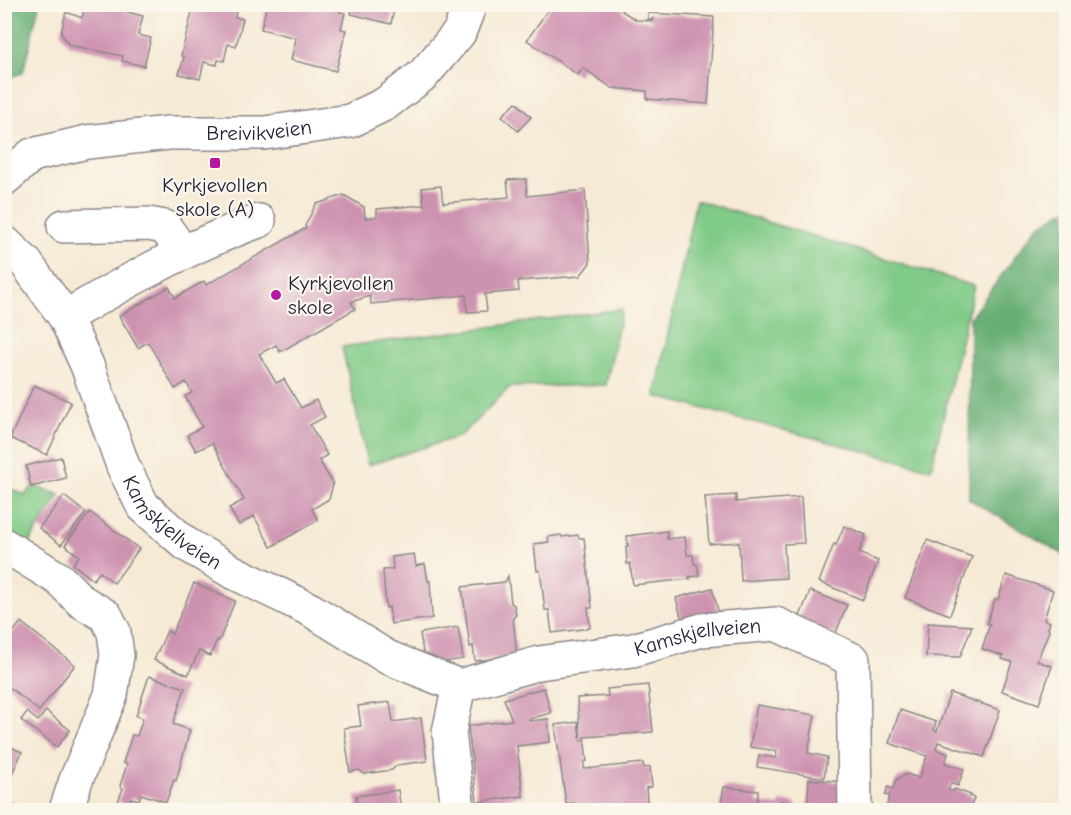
<svg xmlns="http://www.w3.org/2000/svg" width="1071" height="815" font-family="'Comic Neue',sans-serif">
  <style>
    .green { fill: #81cb88; stroke: #527662; stroke-width: 1.5 }
    .forest { fill: #68af74; stroke: #456858; stroke-width: 1.5 }
    .building { fill: #cd92b0 }
    .lines { fill: none; stroke-linecap: round; stroke-linejoin: round }
    .minor-casing { stroke: #8c8688; stroke-width: 36 }
    .minor { stroke: #fff; stroke-width: 33 }
    .poi-dot { fill: #b5179e; stroke: #fbf7ec; stroke-width: 2 }
    .labels { text-anchor: middle; stroke-width: 4.5; stroke-linejoin: round; paint-order: stroke }
    .street-label { font-size: 21px; fill: #22223b; stroke: #fbf7ec }
    .poi-label { font-size: 21px; fill: #22223b; stroke: #fbf7ec }
  </style>
  <rect width="100%" height="100%" fill="#fbf7ec"/>
  <filter id="ink" filterUnits="userSpaceOnUse"><feTurbulence type="fractalNoise" baseFrequency=".0167" numOctaves="2"/><feDisplacementMap in="SourceGraphic" scale="12" xChannelSelector="R" yChannelSelector="G"/><feConvolveMatrix kernelMatrix="1 2 1 2 8 2 1 2 1" color-interpolation-filters="sRGB"/></filter>
  <filter id="wash" filterUnits="userSpaceOnUse"><feTurbulence type="fractalNoise" baseFrequency=".008" numOctaves="4" result="noise"/><feDisplacementMap in="SourceGraphic" scale="24" xChannelSelector="R" yChannelSelector="G"/><feGaussianBlur stdDeviation="1.35" result="paint"/><feColorMatrix in="noise" values="0 0 0 0 0 0 0 0 0 0 0 0 0 0 0 0 0 1.4 0 .05"/><feComposite in="paint" operator="in"/></filter>
  <g filter="url(#wash)">
    <rect width="100%" height="100%" fill="#f6ead5"/>
    <g class="green">
      <polygon points="696,200 974,286 931,469 655,396"/>
      <polygon points="622,309 606,385 510,387 460,436 368,465 342,347"/>
      <polygon points="4,486 25,495 33,486 60,495 30,541 21,543 5,533"/>
    </g>
    <g class="forest">
      <polygon points="5,4 39,5 23,73 5,79"/>
      <polygon points="1066,209 1066,556 969,499 970,318 1037,227"/>
    </g>
    <g id="blocks">
      <g class="building">
        <polygon points="85,4 120,4 125,6 124,11 143,16 138,35 151,38 144,66 122,61 123,56 69,45 61,33 66,12 82,18"/>
        <polygon points="194,4 205,4 236,12 235,17 243,19 236,46 228,44 224,61 218,60 217,65 204,62 200,79 179,74 184,57 181,56"/>
        <polygon points="267,4 310,4 330,9 331,4 342,4 340,12 345,13 341,29 346,30 336,71 291,60 296,38 261,29"/>
        <polygon points="353,4 395,4 391,24 351,14"/>
        <polygon points="552,4 626,4 622,11 636,20 652,21 653,19 648,19 648,13 714,17 708,104 647,99 647,91 612,88 583,68 578,75 527,40"/>
        <polygon points="516,102 531,117 518,131 502,116"/>
        <polygon points="526,179 527,196 585,190 590,263 580,276 518,281 519,291 485,294 487,311 467,312 466,295 371,304 370,296 351,302 355,309 280,352 276,345 259,354 276,383 284,379 301,408 316,400 325,417 310,425 327,455 319,460 333,484 329,499 312,509 318,520 271,547 254,516 239,525 229,508 244,500 212,443 196,451 187,435 202,427 185,396 192,393 186,382 175,389 148,342 138,348 119,316 169,287 175,298 204,281 206,285 306,228 305,226 316,204 344,195 364,207 365,218 377,217 377,209 424,205 422,188 441,186 443,203 509,197 507,180"/>
        <polygon points="34,385 71,402 47,455 10,438"/>
        <polygon points="61,457 66,478 31,487 26,466"/>
        <polygon points="736,495 736,502 801,497 804,543 784,544 786,578 741,581 739,542 709,544 705,497"/>
        <polygon points="64,496 86,513 61,545 39,528"/>
        <polygon points="90,512 139,549 114,583 100,572 93,580 73,564 79,556 65,545"/>
        <polygon points="844,526 866,535 859,553 878,561 863,600 819,582 834,544 836,545"/>
        <polygon points="667,531 667,539 685,537 687,555 693,555 694,564 697,564 699,576 689,577 690,579 633,585 630,563 627,564 626,546 628,546 627,536"/>
        <polygon points="561,535 562,537 578,535 579,538 584,538 592,608 588,608 590,628 552,633 549,610 545,610 540,570 537,571 534,544 549,542 548,537"/>
        <polygon points="927,540 972,557 950,615 905,598"/>
        <polygon points="414,554 416,566 425,564 428,581 430,581 432,618 391,624 389,607 386,608 383,570 393,569 392,557"/>
        <polygon points="1006,575 1053,590 1044,620 1050,622 1048,628 1049,631 1037,661 1052,666 1039,704 1002,691 1012,662 1002,659 1003,656 982,649 990,624 987,623 995,599 998,600"/>
        <polygon points="508,576 511,603 514,605 516,615 513,618 517,656 475,661 473,646 470,647 462,587 505,582"/>
        <polygon points="194,583 235,601 219,641 217,640 210,656 199,651 188,675 154,660 167,631 172,634"/>
        <polygon points="712,588 720,618 684,628 676,598"/>
        <polygon points="810,591 847,605 835,635 798,621"/>
        <polygon points="21,622 75,665 39,711 4,683 4,643"/>
        <polygon points="928,623 972,626 960,657 926,656"/>
        <polygon points="458,627 463,659 425,665 420,633"/>
        <polygon points="149,676 185,688 173,724 190,730 176,781 174,780 166,802 141,794 139,800 131,798 129,806 118,802 123,788 120,786 127,764 123,763 132,735 137,736 143,718 136,716"/>
        <polygon points="648,685 653,732 584,737 587,761 584,762 584,769 643,763 644,768 650,767 652,787 646,788 648,810 575,810 574,803 566,804 555,725 578,722 581,742 577,698 608,696 607,689"/>
        <polygon points="544,688 551,713 529,719 529,721 548,719 550,742 517,746 523,796 477,802 468,726 512,720 504,699"/>
        <polygon points="950,693 1000,710 984,757 938,742 936,749 948,754 945,763 964,769 958,786 951,783 948,790 953,791 955,789 971,795 970,796 974,798 969,810 885,810 890,796 885,795 888,787 893,789 896,780 907,774 919,778 927,756 889,743 900,710 936,722 934,730 937,731"/>
        <polygon points="390,702 393,722 421,718 427,761 397,765 392,770 364,774 359,770 350,772 344,728 361,726 358,706"/>
        <polygon points="757,705 815,715 808,753 827,757 824,778 757,767 759,755 776,758 777,751 750,747"/>
        <polygon points="46,711 70,730 57,747 21,720 27,712 38,721"/>
        <polygon points="4,744 22,752 6,786 4,785"/>
        <polygon points="809,779 844,782 842,810 807,810"/>
        <polygon points="724,787 758,791 757,803 780,806 780,801 795,803 798,810 720,810"/>
        <polygon points="398,790 401,810 358,810 356,796"/>
        <polygon points="8,803 18,807 16,810 5,810"/>
      </g>
    </g>
  </g>
  <g filter="url(#ink)">
    <use href="#blocks" fill-opacity="0" stroke="#8c8688" stroke-width="1.5"/>
    <g class="lines">
      <defs>
        <g id="minor">
          <path id="s1" d="M4,179l28,-24 55,-13 82,-9h95l86,-12 35,-17 38,-29 36,-42 11,-29"/>
          <polyline points="64,226 148,224 165,227 183,253"/>
          <path id="s2" d="M4,242l22,21 39,54 22,48 36,101 20,40 43,38 45,27 80,39 76,47 72,29 80,-23 94,-13 69,-20 74,-6 77,36 2,150"/>
          <path d="M65,317c63,-36 125,-72 194,-96"/>
          <polyline points="4,545 59,579 81,601 106,616 114,632 117,655 111,695 76,780 66,810"/>
          <polyline points="458,810 449,732 459,686"/>
        </g>
      </defs>
      <use href="#minor" class="minor-casing"/>
      <use href="#minor" class="minor"/>
    </g>
  </g>
  <g class="poi-dot">
    <rect x="209" y="157" width="12" height="12" rx="3"/>
    <circle cx="276" cy="295" r="6"/>
  </g>
  <g class="labels">
    <g class="street-label">
      <text dy="7" stroke="none"><textPath href="#s1" startOffset="266">Breivikveien</textPath></text>
      <text dy="7" stroke="none"><textPath href="#s2" startOffset="334">Kamskjellveien</textPath></text>
      <text dy="7" stroke="none"><textPath href="#s2" startOffset="912">Kamskjellveien</textPath></text>
    </g>
    <g class="poi-label">
      <text x="215" y="192">Kyrkjevollen<tspan x="215" dy="24">skole (A)</tspan></text>
      <text x="288" y="290" text-anchor="start">Kyrkjevollen<tspan x="288" dy="24">skole</tspan></text>
    </g>
  </g>
  <rect width="1071" height="815" fill="none" stroke="#fbf7ec" stroke-width="24"/>
</svg>
